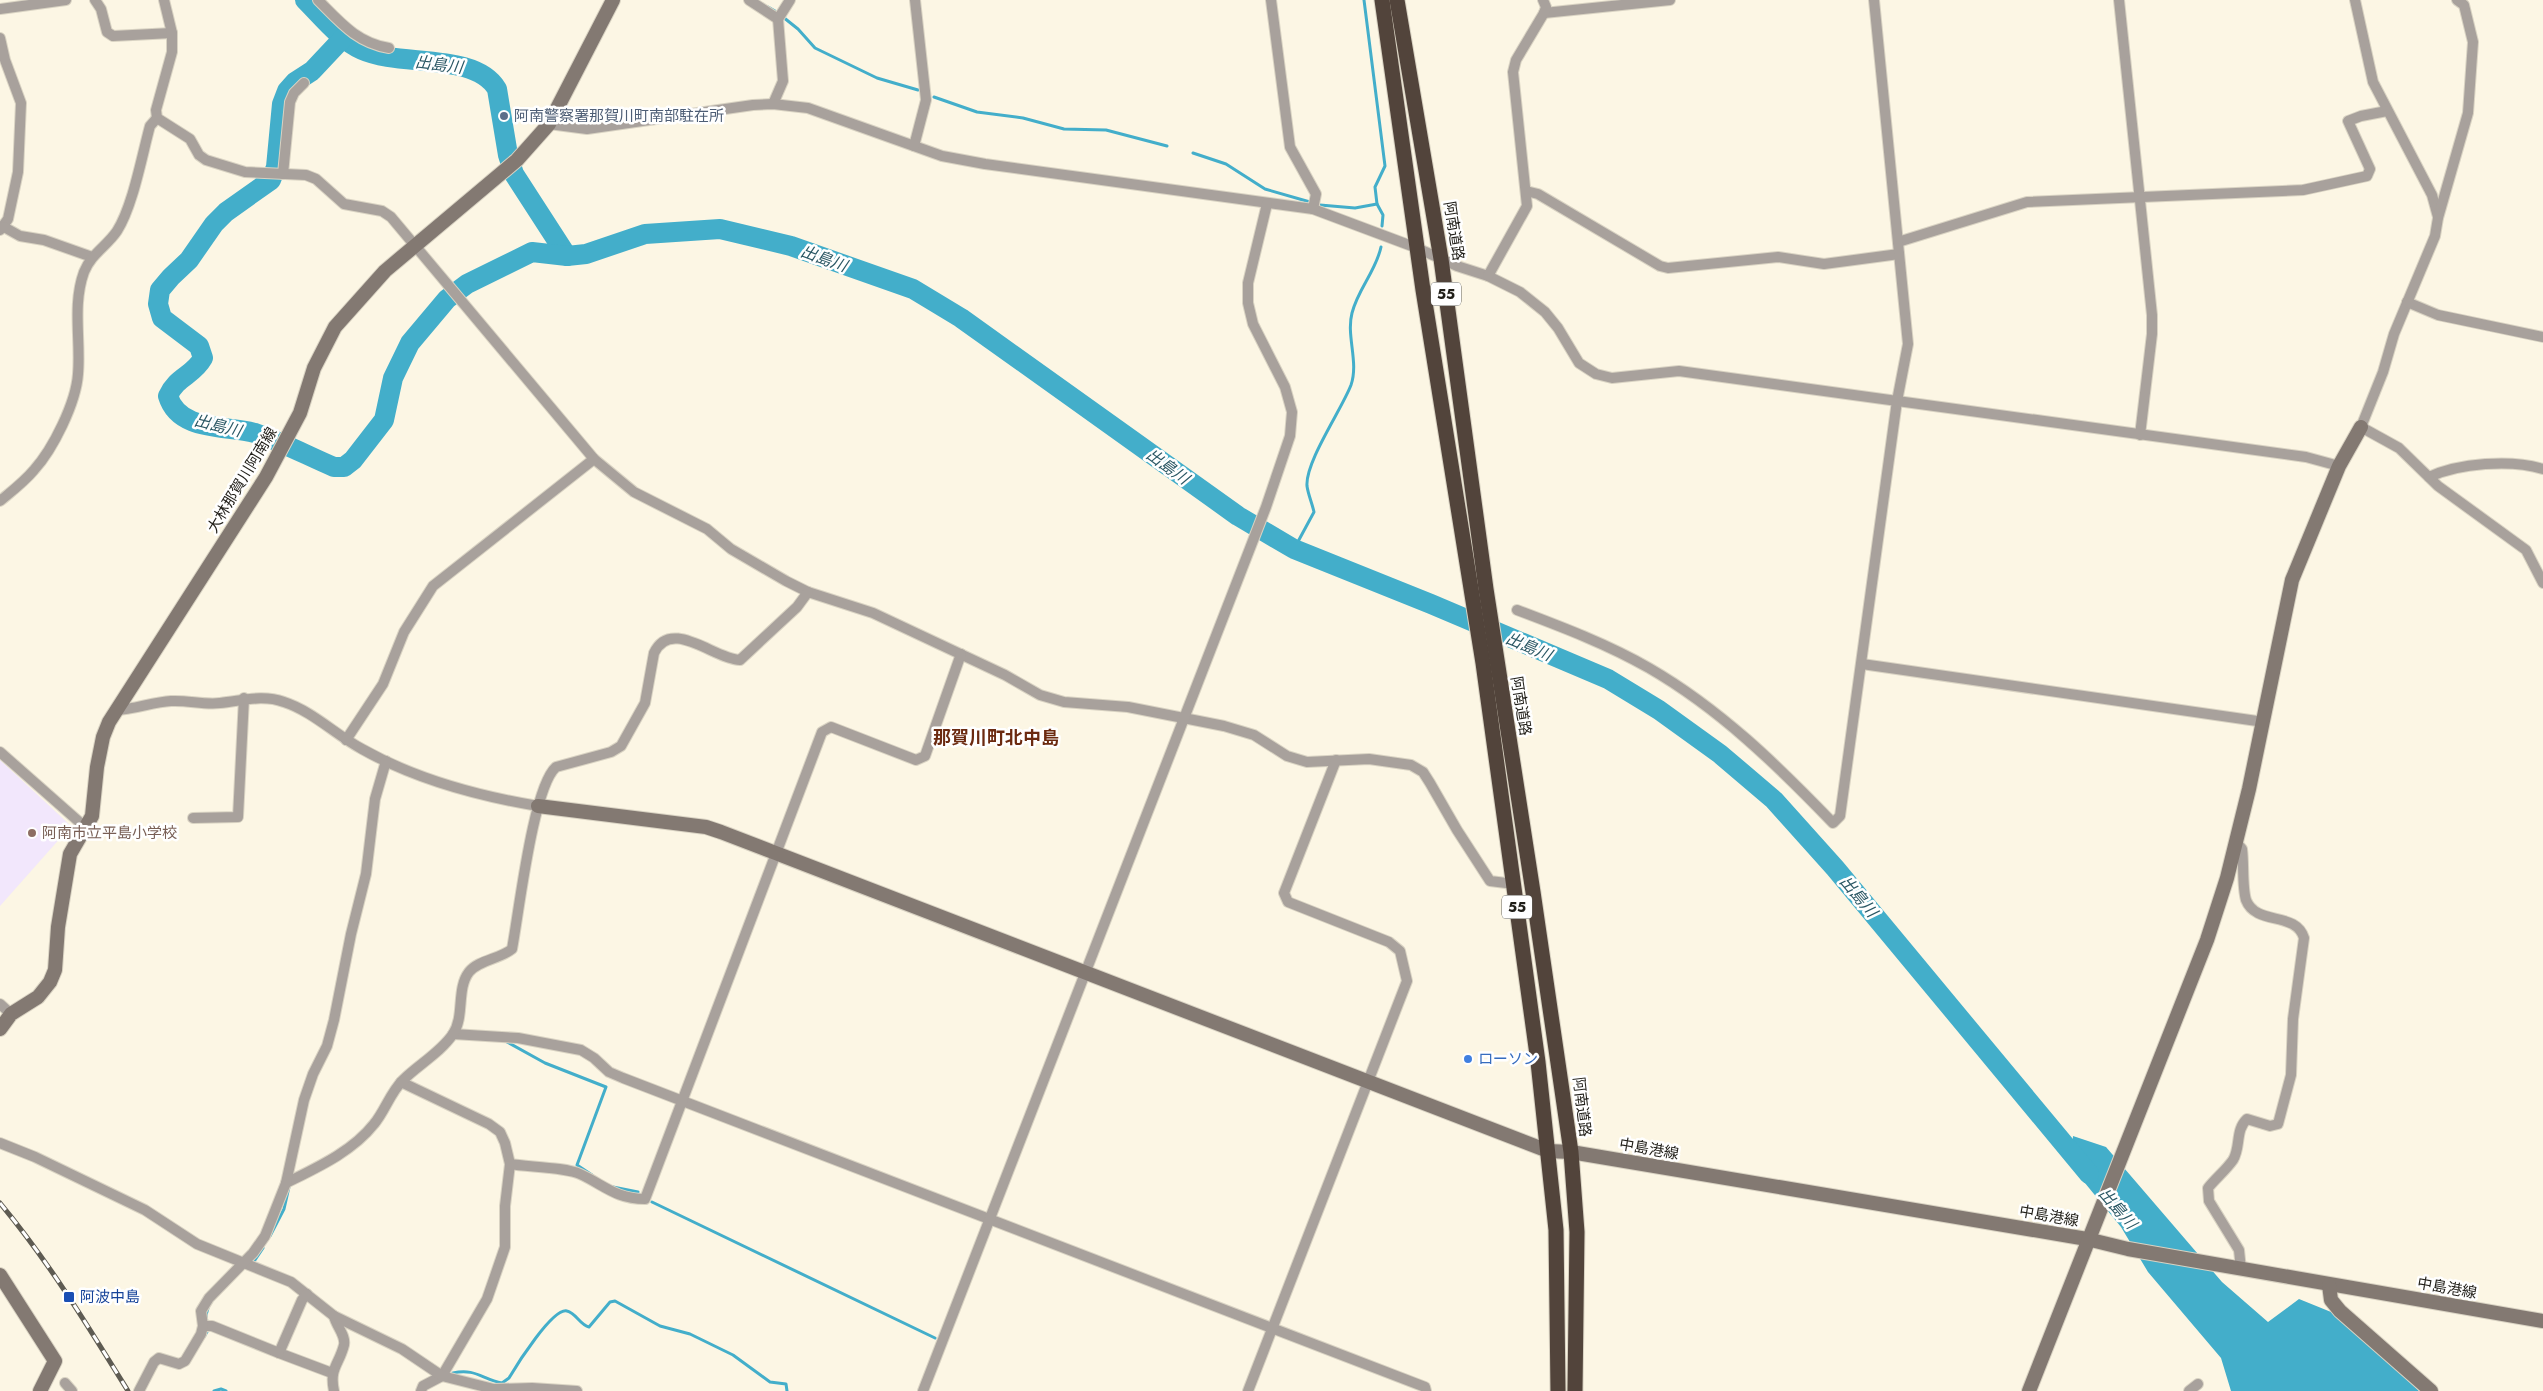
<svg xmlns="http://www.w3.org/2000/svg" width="2543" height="1391" font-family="Jost,'Noto Sans JP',sans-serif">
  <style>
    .education { fill: #f2e7fc }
    .water { fill: #43aeca }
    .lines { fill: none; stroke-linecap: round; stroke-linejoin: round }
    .stream { stroke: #43aeca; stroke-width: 3 }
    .river { stroke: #43aeca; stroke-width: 20 }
    .street-casing { stroke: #d9d3c3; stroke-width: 12 }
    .secondary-casing { stroke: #d9d3c3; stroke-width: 16 }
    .highway-casing { stroke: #d9d3c3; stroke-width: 17 }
    .street { stroke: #a8a19c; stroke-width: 10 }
    .secondary { stroke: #837972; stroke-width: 14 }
    .highway { stroke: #52443b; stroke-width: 15 }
    .rail-casing { stroke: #5e5b52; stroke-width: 5 }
    .rail { stroke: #fff; stroke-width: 3; stroke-dasharray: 9; stroke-linecap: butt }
    .service-dot { fill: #5c6f8a; stroke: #fff; stroke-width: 2 }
    .education-dot { fill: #8d6e63; stroke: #fff; stroke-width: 2 }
    .shop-dot { fill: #3f7fe0; stroke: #fff; stroke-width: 2 }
    .transit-dot { fill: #1a4fb4; stroke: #fff; stroke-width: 2 }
    .labels { text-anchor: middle; stroke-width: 5; stroke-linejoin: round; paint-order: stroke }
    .shield { fill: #fff; stroke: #63625d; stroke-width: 1 }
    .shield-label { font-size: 14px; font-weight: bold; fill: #201e18 }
    .service-label { font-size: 15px; fill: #4e5e75; stroke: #fff; text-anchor: start }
    .street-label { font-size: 15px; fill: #201e18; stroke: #fff }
    .education-label { font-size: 15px; fill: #785e54; stroke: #fff; text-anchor: start }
    .shop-label { font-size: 15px; fill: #366cbe; stroke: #fff; text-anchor: start }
    .transit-label { font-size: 15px; fill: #164399; stroke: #fff; text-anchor: start }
    .water-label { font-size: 16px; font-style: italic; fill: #2a5764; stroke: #fff }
    .quarter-label { font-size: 18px; font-weight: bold; fill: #6b2a10; stroke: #fff }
  </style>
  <rect width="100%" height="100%" fill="#fcf6e4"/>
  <polygon class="education" points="0,760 71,826 0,906"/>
  <polygon class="water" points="2073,1136 2106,1147 2222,1282 2268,1322 2299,1299 2336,1314 2419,1391 2231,1391 2221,1358 2148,1272 2121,1227 2071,1166"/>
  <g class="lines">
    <g class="stream">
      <polyline points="1364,0 1385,166 1375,187 1377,204"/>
      <polyline points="768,7 775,11"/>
      <polyline points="783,17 798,29 815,48 877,78 918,90"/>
      <polyline points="934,97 977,112 1023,118 1064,129 1106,130 1167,146"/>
      <polyline points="1193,153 1226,164 1265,189 1310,202"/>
      <polyline points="1320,205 1355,208 1377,204 1383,215 1382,226"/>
      <path d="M1294,549l20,-37c-2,-9 -6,-18 -7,-26 -2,-24 35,-77 44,-101 8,-23 -5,-49 1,-72 6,-24 24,-42 29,-66"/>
      <polyline points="507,1042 545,1063 606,1087 577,1165 592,1175"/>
      <polyline points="613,1187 638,1192"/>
      <polyline points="652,1202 935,1338"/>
      <polyline points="270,1236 284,1209 289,1187"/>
      <polyline points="255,1260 263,1248"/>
      <polyline points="204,1337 208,1330 206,1315 208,1308"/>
      <path d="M453,1373c22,-5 29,6 49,10l7,-5c7,-12 44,-71 58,-67 9,2 13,14 22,16l21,-25 5,-1 45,25 30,8 43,21 37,27 16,2 1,7"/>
      <polyline points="214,1391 221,1389 226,1391"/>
    </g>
    <g class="river">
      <path d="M305,0c17,17 35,40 57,50 38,17 113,2 135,39l11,66 6,19 53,82"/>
      <path d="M343,38l-31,33 -17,11 -8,9 -5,13 -6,63 -5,13 -45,32 -12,12 -25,36 -18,17 -11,13 -2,14 4,14 37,28 4,12c-10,18 -26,18 -35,38 11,36 58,29 87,37 27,9 53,23 79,34h10l9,-7 31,-40 9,-42 17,-35 37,-44 20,-15 65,-32 35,4 19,-2 59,-20 75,-5 71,17 122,43 48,29 277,198 56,33 137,55 177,75 51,31 61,44 54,46 61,68 254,306"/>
    </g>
    <defs>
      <g id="street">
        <polyline points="95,0 101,9 107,32 113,36 172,33"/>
        <polyline points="164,0 172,33 172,52 156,110 157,118 190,139 199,155 206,160 245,172 306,175 316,179 344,204 382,211 391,217 594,459 634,492 707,529 731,549 786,581 808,592 873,613 1005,675 1040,695 1064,702 1128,707 1224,726 1254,735 1287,756 1307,762 1369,759 1411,765 1423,772 1430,783 1457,830 1490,881 1514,884"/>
        <path d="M318,0c22,22 39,43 71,48"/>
        <polyline points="749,0 778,19"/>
        <polyline points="1271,0 1290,147 1316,194 1313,209"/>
        <polyline points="2119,0 2152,315 2152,334 2140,435"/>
        <polyline points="2355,0 2373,82 2432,195 2438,217"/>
        <polyline points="2457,0 2464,5 2473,42 2468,113 2438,218 2435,236 2394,334 2383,372 2361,427 2399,448 2438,486 2526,550 2543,583"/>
        <polyline points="0,9 66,0"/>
        <polyline points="1544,13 1670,0"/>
        <polyline points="0,38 5,60 21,103 18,172 8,219 0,230"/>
        <polyline points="773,104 783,81 778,19 790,0"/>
        <polyline points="549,124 587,129 753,105 773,104 808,108 942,156 985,164 1313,209 1417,248 1457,266 1488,276 1520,292 1545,312 1558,328 1579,363 1596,374 1612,378 1679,371 2306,457 2339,466"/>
        <polyline points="914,146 926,100 915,0"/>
        <polyline points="283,174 290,102 294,93 304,83"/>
        <polyline points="1526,191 1538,194 1660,266 1668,268 1778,257 1824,264 1899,254"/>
        <polyline points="4,227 20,236 44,240 92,257"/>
        <polyline points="1898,242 2027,202 2303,190 2367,176 2370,169 2348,121 2361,116 2387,111"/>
        <polyline points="1488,276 1527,206 1513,72 1516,60 1544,13 1546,7 1543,0"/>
        <polyline points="2407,302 2438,315 2543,337"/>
        <path d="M2429,477c30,-14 82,-18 114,-8"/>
        <path d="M0,501c12,-10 24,-19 34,-31 19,-21 42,-67 44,-96 3,-33 -6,-69 6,-102 7,-18 23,-26 33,-41 16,-25 25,-76 33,-105l7,-8"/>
        <path d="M1517,610c45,17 90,34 132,58 71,41 128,97 184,155l7,-7 57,-415 11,-57 -34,-344"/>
        <polyline points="1862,664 2264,722"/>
        <path d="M115,710c19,0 37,-8 56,-9 17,-1 33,4 49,2 22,-2 42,-9 64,-1 28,9 52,33 78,47 53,30 116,47 176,57"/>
        <polyline points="346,740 383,684 404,632 433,586 594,459"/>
        <polyline points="0,752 85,827"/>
        <polyline points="193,818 238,817 244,698"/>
        <path d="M2236,842l6,7c2,14 0,38 4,51 10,26 50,11 58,38l-11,81 -2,56 -13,49 -8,2 -23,-7c-12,11 -6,28 -14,41 -7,10 -17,18 -25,28l1,13 30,49 2,19"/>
        <polyline points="0,1004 11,1014"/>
        <polyline points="453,1034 518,1038 581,1050 594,1058 609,1072 623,1078 1425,1387 1426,1391"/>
        <polyline points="401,1082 489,1124 500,1132 505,1143 510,1164 505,1206 505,1247 487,1299 442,1376 423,1386 421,1391"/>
        <polyline points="0,1143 35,1157 145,1210 197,1244 291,1282 334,1316 402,1349 442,1376 494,1389 532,1388 577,1391"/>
        <path d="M510,1164c18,3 55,3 70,10 24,11 36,25 65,25l177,-467 9,-5 85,33 9,-4 36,-102"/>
        <path d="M286,1183c30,-15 66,-31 88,-59 11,-13 16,-31 29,-44 15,-15 38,-28 50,-46 12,-18 3,-45 16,-62 9,-12 31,-13 43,-23 7,-37 21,-162 44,-182l55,-15 10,-6 24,-43 9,-50c17,-36 60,6 86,7l57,-53 11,-15"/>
        <polyline points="307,1294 302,1300 279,1353 332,1373"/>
        <path d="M334,1316c2,10 12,19 10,29 -5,20 -15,23 -10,46"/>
        <polyline points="203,1326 212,1326 279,1353"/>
        <polyline points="65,1383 72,1391"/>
        <polyline points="139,1391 154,1362 159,1358 179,1364 185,1361 201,1334 203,1326 201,1311 209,1298 253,1253 265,1236 286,1183 304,1100 313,1074 327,1046 334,1020 351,934 366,874 375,799 386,761"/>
        <polyline points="923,1391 1266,507 1290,436 1292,412 1285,387 1253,324 1248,303 1248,283 1267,204"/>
        <polyline points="1248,1391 1407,981 1400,951 1389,942 1288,902 1284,893 1336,760"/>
        <polyline points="2189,1391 2198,1384"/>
      </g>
      <g id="secondary">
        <polyline points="538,806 706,827 721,832 1548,1151 1571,1152 2087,1239 2128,1249 2543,1321"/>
        <polyline points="0,1029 11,1014 38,997 50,982 55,970 58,927 70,854 92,816 97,767 103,737 109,722 266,477 300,413 314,368 335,327 385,271 517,160 549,124 613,0"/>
        <polyline points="0,1275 55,1361 40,1391"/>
        <polyline points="2329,1285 2331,1300 2340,1311 2431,1391"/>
        <polyline points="2029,1391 2207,940 2227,878 2249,789 2292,580 2339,466 2361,427"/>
      </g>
      <g id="highway">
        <polyline points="1382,0 1423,290 1483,663 1538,1062 1556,1230 1558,1391"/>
        <polyline points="1397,0 1441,259 1486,589 1533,892 1571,1152 1577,1232 1575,1391"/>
      </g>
    </defs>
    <use href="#street" class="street-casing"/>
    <use href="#secondary" class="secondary-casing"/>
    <use href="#highway" class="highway-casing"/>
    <use href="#street" class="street"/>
    <use href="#secondary" class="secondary"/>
    <use href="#highway" class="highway"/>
    <defs>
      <path id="rail" d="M0,1203c49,59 88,123 128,188"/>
    </defs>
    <use href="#rail" class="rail-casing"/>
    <use href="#rail" class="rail"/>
  </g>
  <circle class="service-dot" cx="504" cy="116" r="5"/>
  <circle class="education-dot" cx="32" cy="833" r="5"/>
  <circle class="shop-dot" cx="1468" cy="1059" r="5"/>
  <rect class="transit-dot" x="63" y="1291" width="12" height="12" rx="2.5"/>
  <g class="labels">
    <g class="shield">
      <rect x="1431" y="282.5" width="30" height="23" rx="4"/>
      <rect x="1502" y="895.5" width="30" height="23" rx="4"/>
    </g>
    <g class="shield-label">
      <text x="1446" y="299">55</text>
      <text x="1517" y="912">55</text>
    </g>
    <g class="service-label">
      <text x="514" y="121">阿南警察署那賀川町南部駐在所</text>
    </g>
    <g class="street-label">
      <text transform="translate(1454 231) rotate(81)" y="5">阿南道路</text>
      <text transform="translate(242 480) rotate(-59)" y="5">大林那賀川阿南線</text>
      <text transform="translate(1521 706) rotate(81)" y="5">阿南道路</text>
      <text transform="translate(1582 1107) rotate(83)" y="5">阿南道路</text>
      <text transform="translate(1649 1149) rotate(10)" y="5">中島港線</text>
      <text transform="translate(2049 1216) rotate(10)" y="5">中島港線</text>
      <text transform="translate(2447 1288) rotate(10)" y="5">中島港線</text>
    </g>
    <g class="education-label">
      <text x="42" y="838">阿南市立平島小学校</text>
    </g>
    <g class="shop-label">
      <text x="1478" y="1064">ローソン</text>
    </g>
    <g class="transit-label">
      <text x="80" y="1302">阿波中島</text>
    </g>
    <g class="water-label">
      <text transform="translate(439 64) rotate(7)" y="6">出島川</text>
      <text transform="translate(824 258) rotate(20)" y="6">出島川</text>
      <text transform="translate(218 425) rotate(14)" y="6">出島川</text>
      <text transform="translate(1168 466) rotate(36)" y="6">出島川</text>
      <text transform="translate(1529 646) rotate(23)" y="6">出島川</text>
      <text transform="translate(1859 896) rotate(50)" y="6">出島川</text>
      <text transform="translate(2118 1208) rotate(49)" y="6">出島川</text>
    </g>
    <g class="quarter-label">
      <text x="996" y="744">那賀川町北中島</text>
    </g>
  </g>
</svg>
